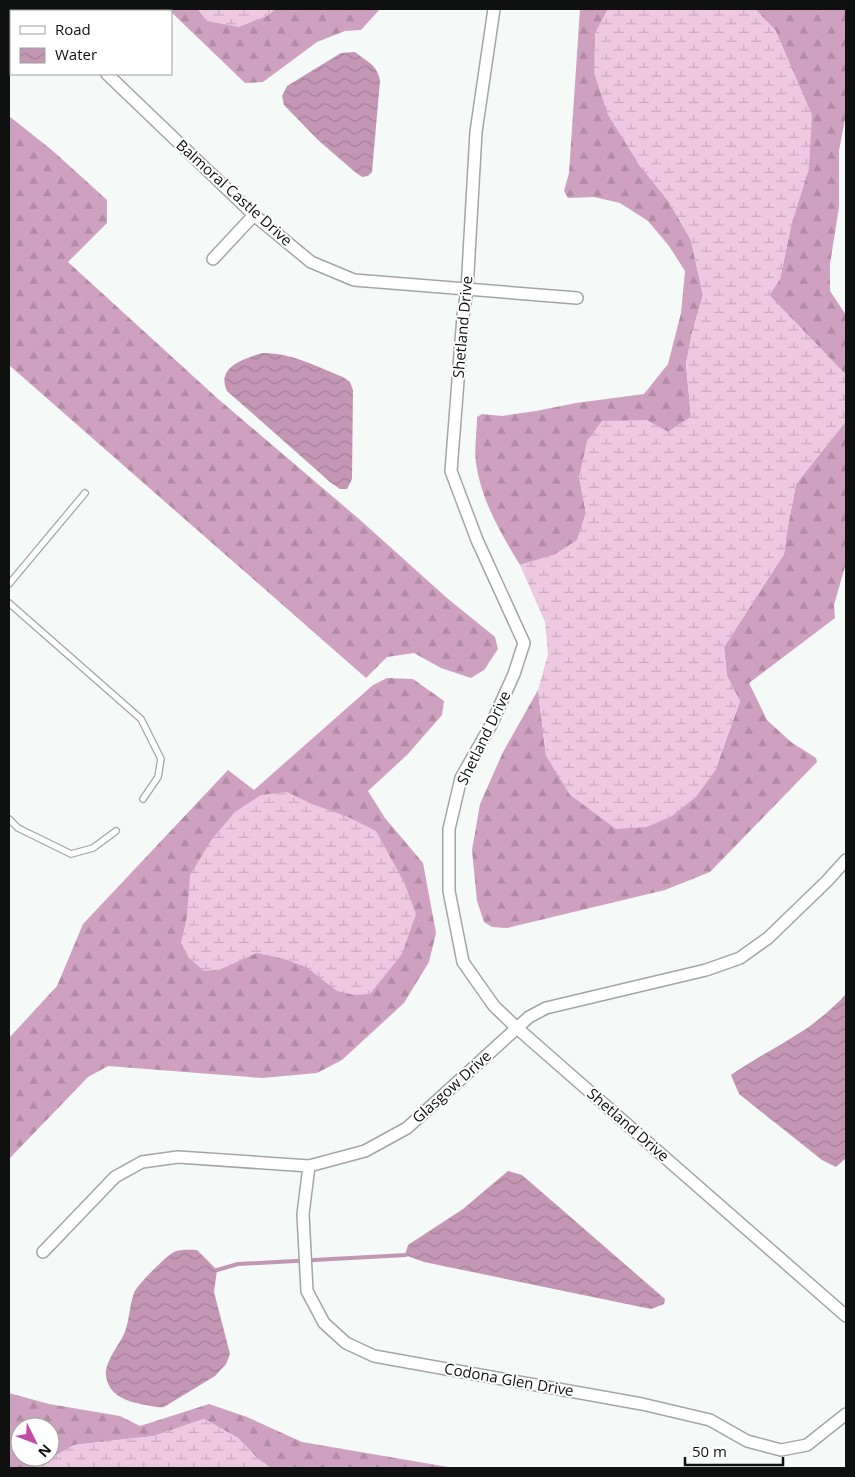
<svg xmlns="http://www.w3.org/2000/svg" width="855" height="1477" font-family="'Open Sans',sans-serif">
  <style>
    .forest { fill: url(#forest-firs); fill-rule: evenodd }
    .wetland { fill: url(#wetland-marsh) }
    .water { fill: url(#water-waves) }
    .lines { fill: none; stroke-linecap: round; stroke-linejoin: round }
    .stream { stroke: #c396b4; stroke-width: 4 }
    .service-casing { stroke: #a2a6a5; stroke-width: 8 }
    .minor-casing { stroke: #a2a6a5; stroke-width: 14 }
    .service { stroke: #fff; stroke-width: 5.5 }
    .minor { stroke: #fff; stroke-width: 11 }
    .labels { text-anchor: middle; stroke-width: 4; stroke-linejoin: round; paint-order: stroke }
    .street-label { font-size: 15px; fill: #0f1010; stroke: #fff }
  </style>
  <defs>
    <pattern id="forest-firs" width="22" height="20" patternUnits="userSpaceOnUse" patternTransform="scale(1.25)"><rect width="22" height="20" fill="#cfa1c0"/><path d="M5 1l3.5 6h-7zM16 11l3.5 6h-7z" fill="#b18aa4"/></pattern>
    <pattern id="wetland-marsh" width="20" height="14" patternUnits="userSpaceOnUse" patternTransform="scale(1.25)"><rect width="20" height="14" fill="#edc8e0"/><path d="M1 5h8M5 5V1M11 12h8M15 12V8" fill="none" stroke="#caabbf"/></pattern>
    <pattern id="water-waves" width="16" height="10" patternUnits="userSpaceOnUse" patternTransform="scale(1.25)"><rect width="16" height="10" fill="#c396b4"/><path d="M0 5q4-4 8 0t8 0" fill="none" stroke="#a6809a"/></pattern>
  </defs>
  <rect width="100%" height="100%" fill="#f5f9f8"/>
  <g class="forest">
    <polygon points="168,9 198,9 207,21 267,16 275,9 380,9 361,30 345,31 317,42 263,82 245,83"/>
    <path d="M580,9h28l-13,25 43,129 31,39 22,38 12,55 -11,38 -6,31 5,53 -23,15 -22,-12 -67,56 7,37 -9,28 -23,14 -34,10c-20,-33 -38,-63 -44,-102 -2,-15 1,-31 1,-46l5,-3 20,2 34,-5 40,-8 68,-9 24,-30 13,-51 4,-42 -16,-25 -21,-25 -28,-18 -26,-6 -26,1 -4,-7 5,-18z"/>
    <polygon points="755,9 846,9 846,114 839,151 839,207 830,264 830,291 846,315 846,375 769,295 780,279 791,226 776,31"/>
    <polygon points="9,116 53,151 107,200 107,223 68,262 217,398 359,519 447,598 495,637 498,649 484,670 471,678 441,668 414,653 387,657 366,678 9,365"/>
    <polygon points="846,421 846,563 834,605 835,618 749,683 767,720 791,742 816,758 817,762 710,872 665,890 507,928 492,927 484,922 477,901 472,850 480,804 503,752 538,690 546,756 715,771 740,701 727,676 724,647 784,554 787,531 796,484"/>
    <polygon points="387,678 413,679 444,701 442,715 408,754 368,791 385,818 423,863 436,933 429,962 404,1003 342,1060 317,1073 262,1078 108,1066 88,1077 9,1159 9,1038 57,986 83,924 228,770 254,790 373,685"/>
    <path d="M9,1393l40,11 71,12 20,10 69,-22 38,13 55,25 152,26h-182l-13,-8 -21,-22 -34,-19 -50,17 -80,9 -40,23h-25zM20,1427h30v30h-30z"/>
  </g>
  <g class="wetland">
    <polygon points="198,9 275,9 267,16 239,27 207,21"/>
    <polygon points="608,9 755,9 776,31 812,115 809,169 791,226 780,279 769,295 846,375 846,421 796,484 787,531 784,554 724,647 727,676 740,701 715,771 696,797 672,816 647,827 616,829 570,795 546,756 538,690 548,654 545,622 520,565 554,555 577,540 586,513 579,477 587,441 602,421 646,420 668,432 691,417 686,364 692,333 703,295 691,240 669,202 638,163 608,115 594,73 595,34"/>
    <polygon points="287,792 312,804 348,817 376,831 404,882 416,914 402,954 370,994 354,995 337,991 306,967 284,959 257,953 219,970 204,971 189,958 181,943 187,916 190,875 212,839 235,812 261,795"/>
    <polygon points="204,1419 238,1438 259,1460 272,1468 34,1468 74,1445 154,1436"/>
  </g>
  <g class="water">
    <path d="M355,52c12,10 23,13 25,29l-8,91 -4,4 -6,1 -7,-5 -37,-32 -34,-35 -2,-9 5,-10 54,-33z"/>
    <path d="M262,353c28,-1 56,14 81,24l7,5 3,8 -1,89 -5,10h-7l-10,-7 -103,-91c-11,-24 16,-32 35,-38z"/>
    <path d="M846,994v164l-10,9 -14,-7 -83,-66 -8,-19c23,-16 47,-28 70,-43 16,-10 32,-24 45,-38z"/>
    <polygon points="508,1171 522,1175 665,1299 664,1304 651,1309 424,1262 405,1255 408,1245 463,1209"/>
    <path d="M197,1250l20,20 -3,22 16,62 -4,10 -11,12 -51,31c-7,1 -11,-1 -18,-2 -17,-3 -37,-8 -40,-29 -2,-13 13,-31 18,-42 6,-14 5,-28 10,-41 2,-7 33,-38 40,-41 6,-3 17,-2 23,-2z"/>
  </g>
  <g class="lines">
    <polyline class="stream" points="217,1270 238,1264 406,1255"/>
    <defs>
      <g id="service">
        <polyline points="9,584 85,493"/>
        <polyline points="9,603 141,719 161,759 158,777 143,799"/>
        <polyline points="9,819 18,828 71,854 93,848 116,831"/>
      </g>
      <g id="minor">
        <polyline points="64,9 65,11"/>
        <polyline points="494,9 476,132 467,290 463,316 451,471 477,540 524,643 514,674 491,725 461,778 449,829 449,891 463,962 494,1006 517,1028 846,1316"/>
        <polyline points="107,74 254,215 311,262 354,280 577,298"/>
        <polyline points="213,259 254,215"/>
        <polyline points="309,1166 303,1214 307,1291 324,1323 346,1343 374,1356 642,1404 710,1420 747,1441 781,1450 807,1445 846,1414"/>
        <polyline points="43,1252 115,1177 142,1162 178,1157 309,1166 365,1151 407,1128 529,1017 546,1008 706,970 740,958 768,938 827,881 846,860"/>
      </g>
    </defs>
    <use href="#service" class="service-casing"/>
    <use href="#minor" class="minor-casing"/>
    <use href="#service" class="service"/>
    <use href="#minor" class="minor"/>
  </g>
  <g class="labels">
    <g class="street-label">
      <text transform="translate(234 193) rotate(42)" y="5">Balmoral Castle Drive</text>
      <text transform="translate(463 327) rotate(-85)" y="5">Shetland Drive</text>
      <text transform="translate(484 738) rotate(-64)" y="5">Shetland Drive</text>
      <text transform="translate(452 1087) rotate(-42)" y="5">Glasgow Drive</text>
      <text transform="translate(628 1125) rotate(41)" y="5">Shetland Drive</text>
      <text transform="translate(509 1380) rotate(10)" y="5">Codona Glen Drive</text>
    </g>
  </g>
  <rect width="855" height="1477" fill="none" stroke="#0f1010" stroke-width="20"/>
  <rect x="10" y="10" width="162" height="65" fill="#ffffff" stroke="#9f9f9f"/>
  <rect x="20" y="26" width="25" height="8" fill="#ffffff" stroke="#9f9f9f"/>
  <text x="55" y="35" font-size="15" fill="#0f1010">Road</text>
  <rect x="20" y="48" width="25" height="15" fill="url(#water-waves)" stroke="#9f9f9f"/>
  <text x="55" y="60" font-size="15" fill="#0f1010">Water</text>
  <g transform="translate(35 1442) rotate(132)"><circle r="24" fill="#ffffff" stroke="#9f9f9f"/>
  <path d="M0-4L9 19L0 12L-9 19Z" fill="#c14ca3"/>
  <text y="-8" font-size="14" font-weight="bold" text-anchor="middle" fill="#0f1010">N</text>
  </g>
  <path d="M685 1457v8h98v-8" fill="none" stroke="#0f1010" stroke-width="2.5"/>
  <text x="692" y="1457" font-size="15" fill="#0f1010" stroke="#ffffff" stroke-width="4" paint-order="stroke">50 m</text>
</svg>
